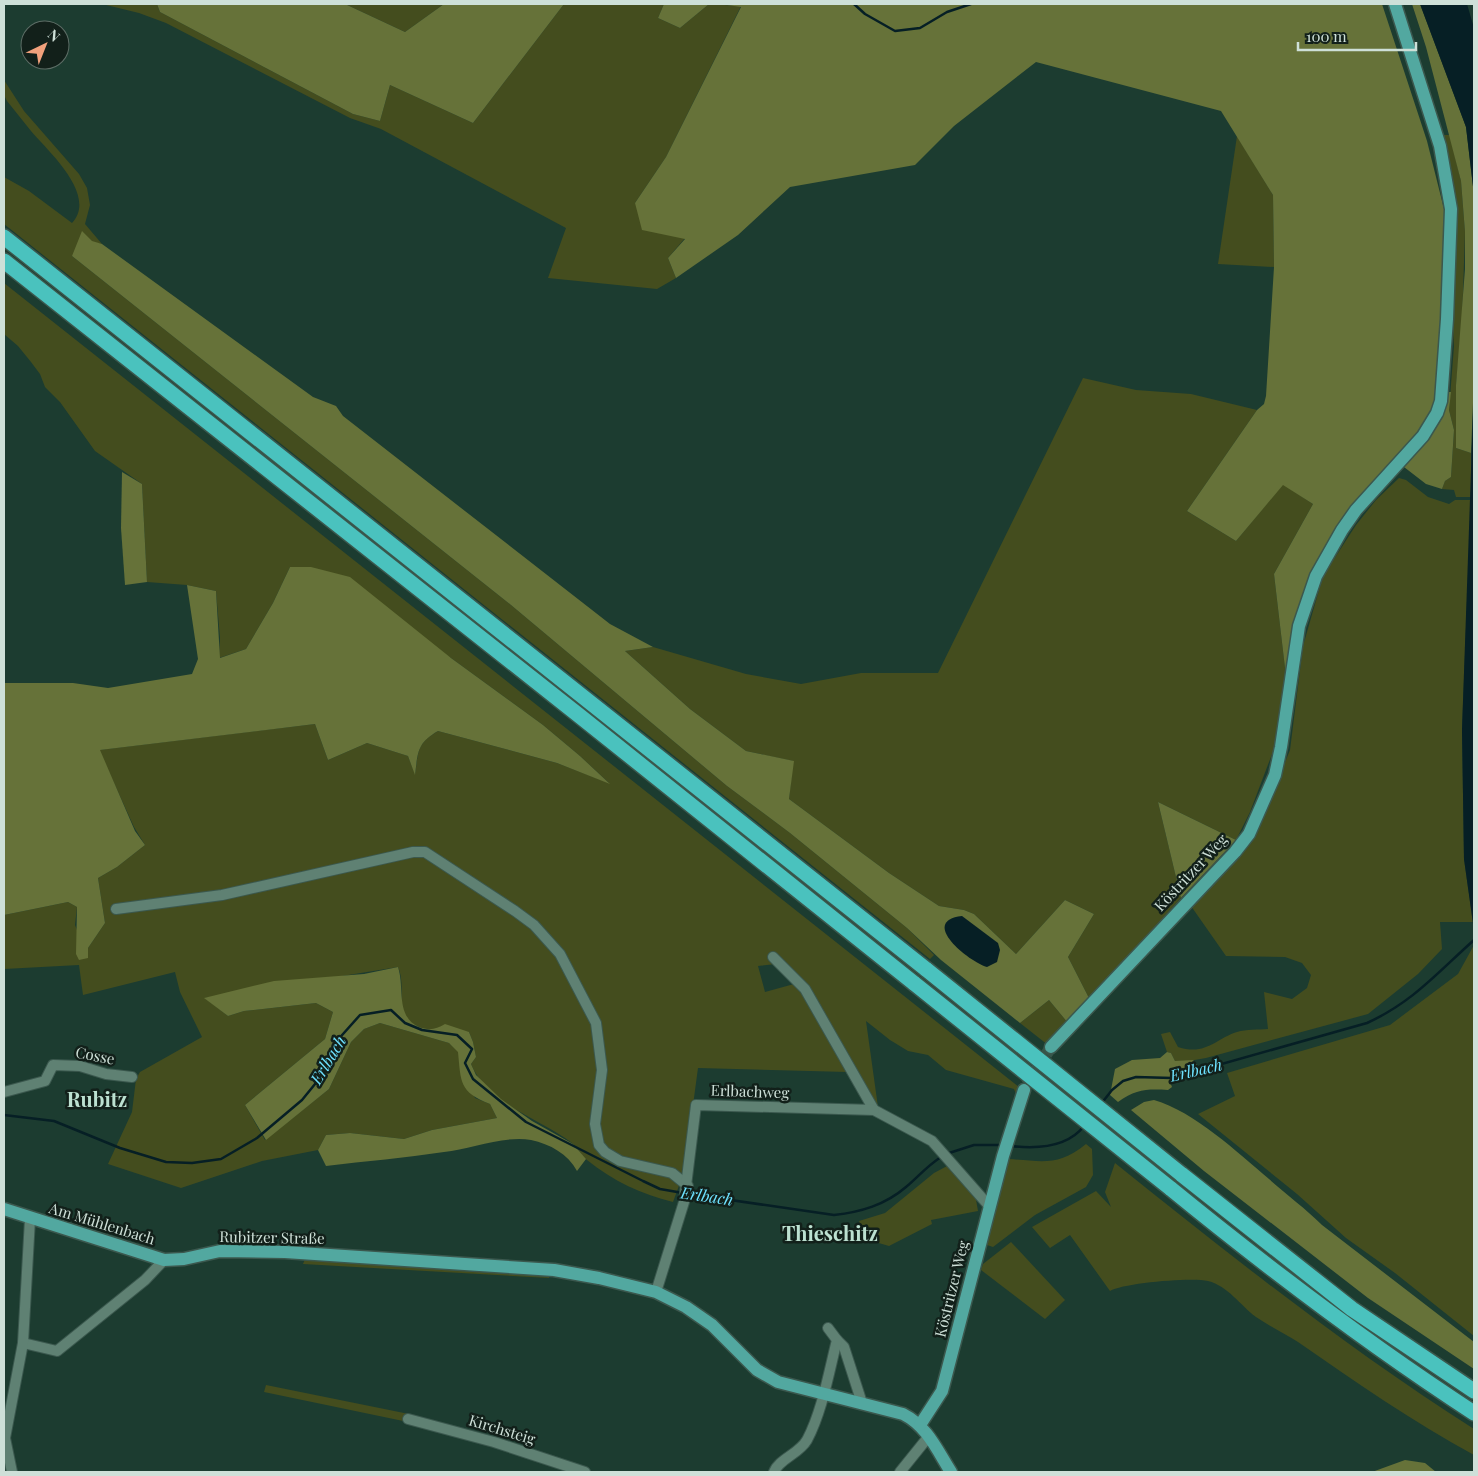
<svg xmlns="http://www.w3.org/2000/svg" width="1478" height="1476" font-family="'Playfair Display',serif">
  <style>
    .green { fill: #444d1e }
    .forest { fill: #667239 }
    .water { fill: #061f25 }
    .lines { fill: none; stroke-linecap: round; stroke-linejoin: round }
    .stream { stroke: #061f25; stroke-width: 2.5 }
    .major-tunnel { stroke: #375549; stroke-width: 12; stroke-dasharray: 12 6; stroke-linecap: butt }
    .minor-casing { stroke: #3b584e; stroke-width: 12 }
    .major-casing { stroke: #3b584e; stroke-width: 15 }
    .highway-casing { stroke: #3b584e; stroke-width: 18 }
    .minor { stroke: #5f8173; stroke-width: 10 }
    .major { stroke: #52a8a0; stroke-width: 12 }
    .highway { stroke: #4ac2be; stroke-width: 15 }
    .highway-bridge-casing { stroke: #3b584e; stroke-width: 18; stroke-linecap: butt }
    .highway-bridge { stroke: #4ac2be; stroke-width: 15 }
    .labels { text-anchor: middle; stroke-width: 5; stroke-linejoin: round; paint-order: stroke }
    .street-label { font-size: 15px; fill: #cee0d8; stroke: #12201a }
    .water-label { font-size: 16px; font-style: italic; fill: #6ee2ff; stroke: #12201a }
    .district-label { font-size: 20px; font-weight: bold; fill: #bce1d1; stroke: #12201a }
  </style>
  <rect width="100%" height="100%" fill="#1c3c30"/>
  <g class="green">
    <polygon points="102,4 157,4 160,12 353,114 380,121 390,85 473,123 564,4 664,4 658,18 680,28 709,4 741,6 666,157 635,203 685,238 668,258 676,278 657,289 548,278 566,228 381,129 350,118 166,23 139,13"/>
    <polygon points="345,4 444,4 405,32"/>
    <path d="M4,80l20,31 55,63 8,14 3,17 -5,19 17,20 -10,-2 -20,14 439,349 216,181 63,47 117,95 27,27 -4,4 -926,-735v-47l25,14 43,32c26,-28 -24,-72 -41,-92 -8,-10 -16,-20 -24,-30l-3,-6z"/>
    <polygon points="1441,135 1450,135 1461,181 1465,232 1462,323 1456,385 1456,448 1471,453 1471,497 1456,497 1454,490 1442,489 1445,481 1451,477 1454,430 1449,410 1454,346"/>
    <polygon points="1237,136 1273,195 1274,267 1218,264"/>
    <path d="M4,283l1015,804 -3,7 -2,-5 -68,-19 -18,-15 -20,-4 -18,-11 -24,-19 12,86 -71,-119 -31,-24 -18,2 7,26 29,-8 8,8 46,80 -150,-4 -14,104 -11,30c-32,-8 -60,-21 -86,-42 -5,-4 -9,-12 -15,-17 -31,-24 -85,-39 -101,-79l5,-7 -3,-15 -4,-10c-21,-1 -60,3 -66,-22 -3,-14 1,-30 -5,-43l-193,31 23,18 16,-5 72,-8 17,9 -8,27 -80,66 20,35 64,-51 22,-47 13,-13 16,-6 69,20 10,9v10l16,36 15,6 7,14 -65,12 -28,9 -54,-6 -24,2 -8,15 -56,11 -81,27 -73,-24 24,-52 4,-33 4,-7 62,-35 -22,-45 -5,-20 -92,23 -4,-30 -75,4v-54l64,-13 9,5 -2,18 13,33v-10l17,-25 -7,-45 19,-11 28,-22 -11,-18 -35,-77 216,-26 13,36 39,-17 41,13 7,18c4,-23 1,-30 23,-43l119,32 52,20 -29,-27 -37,-31 -92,-67 -161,-91 -17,36 -27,46 -27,9 1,-20 -4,-47 -29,-6 -40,-3 -5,-98 -47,-33 -35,-49 -15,-15 -5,-13 -9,-12 -13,-16 -14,-12z"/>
    <polygon points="1083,378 1136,390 1191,394 1257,410 1187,511 1236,541 1283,484 1313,504 1274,574 1287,685 1277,741 1250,812 1236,840 1158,802 1181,898 1090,1000 1068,957 1094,914 1065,900 1016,954 974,914 964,910 939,906 889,873 789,799 793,761 746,751 690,709 625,651 653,647 746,674 801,684 861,673 938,673"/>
    <path d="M1399,478l7,2 22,17 21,7 6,-4h16l-9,230 2,129 9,63h-33l2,27 -24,25 -50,40 -162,44 -23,4 -8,-1 -4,-8 -4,-1 -6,-18 9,-2 8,15c28,9 37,-8 59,-15 9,-3 22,-2 31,-3l-4,-37 28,7 15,-11 4,-13 -9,-12 -17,-6 -59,-1 -35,-50 71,-87 28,-69 13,-104 20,-70 33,-51 20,-25z"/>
    <polygon points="1474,945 1474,1336 1395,1273 1346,1238 1297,1194 1198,1114 1235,1096 1227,1073 1390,1025 1458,974"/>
    <polygon points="1049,1000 1068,1023 1048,1045 1020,1023"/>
    <path d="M1086,1144l6,5 1,26 -7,12 -51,28 -42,32 -6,-2 21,-86c34,2 50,8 78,-15z"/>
    <path d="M1115,1163c116,93 233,186 359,266v26c-61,-33 -118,-73 -176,-113 -14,-9 -29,-16 -42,-25 -16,-12 -28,-31 -48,-36 -16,-4 -85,2 -98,10l-40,-56 -20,13 -18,-21 64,-36 15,16 -6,-15z"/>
    <polygon points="949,1165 975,1194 978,1211 931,1220 932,1224 889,1246 865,1239 859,1221 885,1213 934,1173"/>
    <polygon points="1011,1242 1065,1300 1045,1319 981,1270 983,1264"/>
    <polygon points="309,1249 553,1264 549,1278 303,1264"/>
    <polygon points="266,1385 409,1414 408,1422 264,1392"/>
  </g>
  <g class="forest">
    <polygon points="157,4 345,4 405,32 444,4 564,4 473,123 390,85 380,121 353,114 160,12"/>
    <polygon points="664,4 709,4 680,28 658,18"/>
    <polygon points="720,4 1382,4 1427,141 1445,213 1445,262 1437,398 1428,421 1359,498 1314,569 1287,685 1274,574 1313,504 1283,485 1236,541 1187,511 1257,410 1264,404 1266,396 1274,267 1273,195 1221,111 1036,62 954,126 915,165 790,187 738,235 676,278 668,258 685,239 642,230 635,203 666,157 741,7"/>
    <polygon points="1412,4 1420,4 1466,127 1474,195 1474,378 1471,453 1456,448 1456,385 1465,269 1465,232 1461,181 1426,47"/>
    <polygon points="82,231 92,241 102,244 313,397 336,406 343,416 610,624 653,647 625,651 690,709 746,751 794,761 789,799 889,873 939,906 964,910 974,914 1016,954 1065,900 1094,914 1068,957 1090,1000 1068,1023 1049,1000 1020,1023 941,960 907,928 790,833 727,786 511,605 72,256"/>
    <polygon points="1447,392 1451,392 1449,410 1454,430 1451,477 1445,481 1442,489 1426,484 1404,467 1441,420"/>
    <polygon points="122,472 142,484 147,582 125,585 121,528"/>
    <path d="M290,567h21l39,10 101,81 92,67 37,31 30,28 -53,-21 -119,-32c-21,12 -20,21 -23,44l-7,-19 -41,-13 -39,17 -13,-36 -215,26 35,81 10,14 -28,22 -19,11 7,45 -17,25v10l-9,2 -3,-6 1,-47 -9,-5 -64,13v-232h69l35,5 84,-14 6,-15 -11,-74 29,6 4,67 26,-9 27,-46z"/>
    <polygon points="1158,802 1236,840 1181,898"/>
    <path d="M398,967c7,21 -3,49 21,60 11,4 17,2 26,-3l24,8 4,10 3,15 -5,7 5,11 25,24 31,22 41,23 13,15 -9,12c-9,-17 -27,-27 -46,-31 -25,-5 -61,9 -87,12 -39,6 -78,9 -118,14l-8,-16 8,-15 24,-2 54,6 28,-9 65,-12 -7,-14c-31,-12 -29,-22 -32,-52l-9,-9 -69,-20 -16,6 -13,13 -22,47 -63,51 -21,-35 80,-66 8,-27 -17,-9 -72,8 -16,5 -24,-18 70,-17 90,-7z"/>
    <path d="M1167,1052l4,1 4,8 18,-1 4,5 -22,8 -5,9 2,5 -4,3c-21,-1 -32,-1 -50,12l-8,-7 5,-26 17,-9 28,-2z"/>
    <path d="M1154,1100c41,12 83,52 115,79 18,16 36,29 53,46l152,117v27l-106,-71 -164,-127 -73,-61 13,-8z"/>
    <polygon points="1405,1460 1425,1463 1436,1472 1372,1472"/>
  </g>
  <g class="water">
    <polygon points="1420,4 1467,4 1474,28 1474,195 1466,127"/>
    <polygon points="1474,384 1474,931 1464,859 1462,730"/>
    <path d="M962,916l36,27 2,7 -3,12 -10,5c-18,-5 -69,-46 -25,-51z"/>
  </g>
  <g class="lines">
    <g class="stream">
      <polyline points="854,4 865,14 895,31 920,28 947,12 971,4"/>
      <path d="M1101,1104l11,-14 11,-9 13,-4 36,1 195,-55c46,-21 70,-50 107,-83"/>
      <polyline points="4,1115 54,1121 120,1148 166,1162 192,1163 221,1159 257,1138 302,1100 324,1073 335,1043 360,1015 391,1010 405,1023 422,1030 457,1035 472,1049 465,1063 473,1079 526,1122 643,1181 660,1189 683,1193"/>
      <path d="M1011,1146c26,3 56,2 73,-20"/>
      <polyline points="946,1154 974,1145 1001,1145"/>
      <path d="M689,1194l145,21c27,-3 51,-10 72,-28 12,-10 21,-21 35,-30"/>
    </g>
    <polyline class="major-tunnel" points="1027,1085 1051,1047"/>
    <defs>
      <g id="minor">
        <polyline points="116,909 222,895 413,852 425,852 515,911 534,925 560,954 596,1023 602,1070 595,1124 599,1145 605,1152 620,1161 672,1173 688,1186"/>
        <polyline points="773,957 805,989 874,1110 932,1141 990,1207"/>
        <polyline points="4,1092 45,1081 53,1065 80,1066 106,1074 132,1077"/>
        <polyline points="656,1292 684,1202 696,1105 874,1110"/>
        <polyline points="837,1340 844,1347 862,1403"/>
        <polyline points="23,1343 57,1351 145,1280 164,1260"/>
        <polyline points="408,1419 494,1442 585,1472"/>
        <polyline points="12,1472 5,1438 23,1343 30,1219"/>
        <path d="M774,1472c5,-13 25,-18 33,-32 15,-28 22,-68 30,-100l-9,-12"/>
        <polyline points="900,1472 929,1436"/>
      </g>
      <g id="major">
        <polyline points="1051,1047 1235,852 1249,834 1275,775 1281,747 1299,626 1316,576 1342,530 1356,510 1423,436 1437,413 1441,401 1447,319 1451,209 1440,146 1395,4"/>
        <path d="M4,1209l160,51 20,-1 36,-8 65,1 269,18 45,8 57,14 30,15 26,18 45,45 21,12 125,32c24,12 34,36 48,58"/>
        <polyline points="920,1425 942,1391 1003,1156 1024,1090"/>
      </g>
      <g id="highway">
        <polyline points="4,237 927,970"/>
        <polyline points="4,261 581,717 915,984"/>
        <polyline points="1181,1174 1352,1309 1474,1391"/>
        <path d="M1170,1188c98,80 198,156 304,225"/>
      </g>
    </defs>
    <use href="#minor" class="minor-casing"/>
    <use href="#major" class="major-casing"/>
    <use href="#highway" class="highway-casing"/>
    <use href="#minor" class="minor"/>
    <use href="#major" class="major"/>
    <use href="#highway" class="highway"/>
    <defs>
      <g id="highway-bridge">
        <polyline points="927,970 1181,1174"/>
        <polyline points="915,984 1170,1188"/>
      </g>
    </defs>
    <use href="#highway-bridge" class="highway-bridge-casing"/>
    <use href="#highway-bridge" class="highway-bridge"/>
  </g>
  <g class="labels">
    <g class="street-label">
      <text transform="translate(1191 873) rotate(-47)" y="5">Köstritzer Weg</text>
      <text transform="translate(95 1056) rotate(11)" y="5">Cosse</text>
      <text transform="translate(750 1092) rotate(2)" y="5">Erlbachweg</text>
      <text transform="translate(102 1224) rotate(17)" y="5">Am Mühlenbach</text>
      <text transform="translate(272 1238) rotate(1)" y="5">Rubitzer Straße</text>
      <text transform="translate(952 1289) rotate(-76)" y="5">Köstritzer Weg</text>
      <text transform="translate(502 1430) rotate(17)" y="5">Kirchsteig</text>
    </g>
    <g class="water-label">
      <text transform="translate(328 1060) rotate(-59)" y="6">Erlbach</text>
      <text transform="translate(1196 1070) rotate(-13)" y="6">Erlbach</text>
      <text transform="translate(707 1196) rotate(8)" y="6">Erlbach</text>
    </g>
    <g class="district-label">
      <text x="97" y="1107">Rubitz</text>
      <text x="830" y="1241">Thieschitz</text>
    </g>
  </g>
  <rect width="1478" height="1476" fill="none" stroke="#cee0d8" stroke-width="10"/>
  <g transform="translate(45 45) rotate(43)"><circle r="24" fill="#12201a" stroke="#5d6d66"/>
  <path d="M0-4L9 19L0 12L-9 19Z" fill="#f1a17c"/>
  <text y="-8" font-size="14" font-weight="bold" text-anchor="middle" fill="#cee0d8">N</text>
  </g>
  <path d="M1298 42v8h118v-8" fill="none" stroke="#cee0d8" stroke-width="2.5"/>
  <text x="1306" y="42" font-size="15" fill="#cee0d8" stroke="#12201a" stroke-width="4" paint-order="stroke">100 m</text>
</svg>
